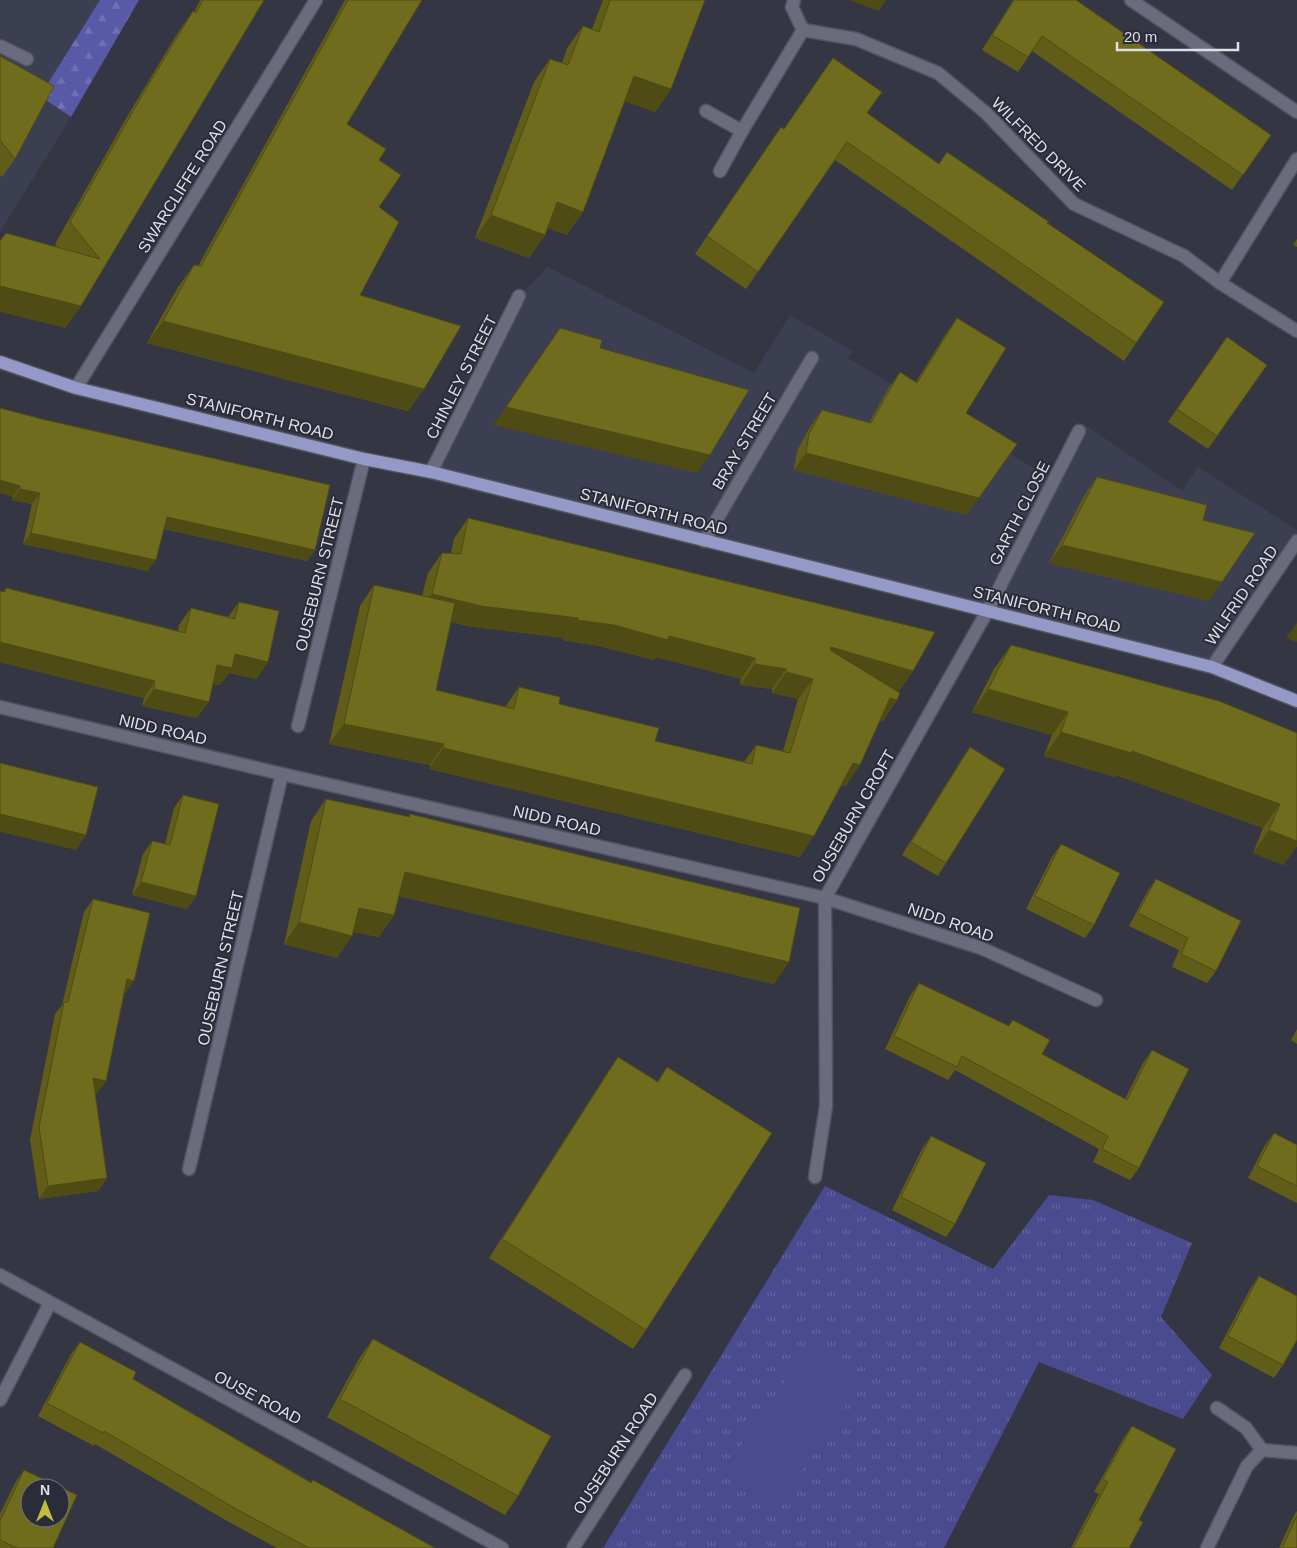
<svg xmlns="http://www.w3.org/2000/svg" width="1297" height="1548" font-family="Arial,sans-serif">
  <style>
    .built { fill: #3c3e52 }
    .forest { fill: url(#forest-firs) }
    .park { fill: url(#park-tufts) }
    .pitch { fill: #4a4b8e }
    .lines { fill: none; stroke-linecap: round; stroke-linejoin: round }
    .minor-casing { stroke: #525360; stroke-width: 15 }
    .major-casing { stroke: #525360; stroke-width: 15 }
    .minor { stroke: #6a6c7d; stroke-width: 12 }
    .major { stroke: #9599c7; stroke-width: 12 }
    .wall { fill: #605d19; fill-rule: evenodd }
    .shaded-wall { fill: #4e4c14 }
    .building { fill: #706c1d; stroke: #4e4c14; fill-rule: evenodd }
    .labels { text-anchor: middle; stroke-width: 4; stroke-linejoin: round; paint-order: stroke }
    .street-label { font-size: 16px; fill: #dedfe8; stroke: #2a2c3a }
  </style>
  <defs>
    <pattern id="forest-firs" width="22" height="20" patternUnits="userSpaceOnUse" patternTransform="scale(1.25)"><rect width="22" height="20" fill="#5859a7"/><path d="M5 1l3.5 6h-7zM16 11l3.5 6h-7z" fill="#7070b3"/></pattern>
    <pattern id="park-tufts" width="24" height="20" patternUnits="userSpaceOnUse" patternTransform="scale(1.25)"><rect width="24" height="20" fill="#4a4b8e"/><path d="M3 7l-1-3M5 7V3M7 7l1-3M15 17l-1-3M17 17v-4M19 17l1-3" fill="none" stroke="#64649e"/></pattern>
  </defs>
  <rect width="100%" height="100%" fill="#343644"/>
  <g class="built">
    <polygon points="0,0 100,0 40,96 71,117 0,232"/>
    <polygon points="548,267 754,373 790,315 853,351 848,358 1054,480 1084,424 1182,491 1198,467 1297,530 1297,541 1212,667 431,472 519,296"/>
  </g>
  <polygon class="forest" points="100,0 139,0 71,117 40,96"/>
  <polygon class="park" points="825,1186 993,1269 1049,1195 1093,1200 1192,1243 1161,1317 1212,1375 1183,1419 1039,1362 944,1548 603,1548"/>
  <polygon class="pitch" points="812,1342 865,1377 775,1509 722,1473"/>
  <g class="lines">
    <defs>
      <g id="minor">
        <polyline points="1131,0 1297,112"/>
        <polyline points="803,30 856,39 938,73 986,113 1074,204 1184,256 1220,283 1297,331"/>
        <polyline points="0,46 27,59"/>
        <polyline points="706,111 742,131"/>
        <polyline points="720,171 742,131 803,30 792,7 794,0"/>
        <polyline points="1220,283 1297,159"/>
        <polyline points="76,388 316,0"/>
        <polyline points="431,472 519,296"/>
        <polyline points="704,541 812,358"/>
        <polyline points="1212,667 1297,541"/>
        <polyline points="0,707 282,774 825,898 981,948 1096,1000"/>
        <polyline points="298,726 364,459"/>
        <polyline points="189,1169 282,774"/>
        <polyline points="815,1177 826,1106 825,898 988,610 1079,431"/>
        <polyline points="0,1275 502,1548"/>
        <polyline points="0,1400 50,1303"/>
        <polyline points="1217,1408 1246,1428 1262,1450 1297,1453"/>
        <polyline points="573,1548 685,1375"/>
        <polyline points="1207,1548 1247,1466 1262,1450"/>
      </g>
      <polyline id="major" points="0,362 76,388 364,459 431,472 1212,667 1297,701"/>
    </defs>
    <use href="#minor" class="minor-casing"/>
    <use href="#major" class="major-casing"/>
    <use href="#minor" class="minor"/>
    <use href="#major" class="major"/>
  </g>
  <g class="wall">
    <polygon points="200,0 264,0 81,306 65,328 57,247 55,244 128,115 177,34 193,11 194,12"/>
    <polygon points="345,0 422,0 347,124 379,160 379,207 360,295 424,389 408,411 147,343 178,287 194,265 198,266"/>
    <polygon points="603,0 705,0 671,89 655,112 625,101 567,235 548,228 545,235 529,258 475,238 534,82 550,59 562,63 567,48 583,26 592,29"/>
    <polygon points="1013,0 1076,0 1271,135 1232,190 1032,51 1018,72 982,50"/>
    <polygon points="0,56 15,159 2,177 0,175"/>
    <polygon points="867,113 939,164 1047,223 1164,302 1124,361 835,160 746,289 695,254 769,145 783,129"/>
    <polygon points="1297,239 1297,247 1293,245"/>
    <polygon points="957,318 966,413 967,515 794,470 797,451 810,427 822,410 869,423 888,389 900,372 916,382 945,335"/>
    <polygon points="1227,337 1267,365 1208,449 1168,422"/>
    <polygon points="0,408 315,550 307,561 164,529 148,571 23,544 32,504 12,500 13,497"/>
    <polygon points="1097,477 1203,520 1222,582 1209,601 1049,563 1084,496"/>
    <path d="M468,518l445,153 -14,20 -4,-1 2,10 -14,21 -3,-1 -34,66 -4,-1 -42,72 -371,-88 1,-4 -101,-21 31,-138 14,-21 48,11 6,-23 14,-20h9l3,-14zM451,622l16,4 97,12 -1,2 36,6 55,14 2,-3 85,22 -1,6 32,4v4l26,6 -15,52 -27,-6 -12,17 -89,-21 -96,-37 -40,-17 -14,20 -69,-17z"/>
    <polygon points="6,588 178,631 179,625 191,608 228,617 239,602 268,662 256,679 229,673 220,685 213,684 197,718 142,706 144,698 0,662 0,591 4,592"/>
    <polygon points="1011,645 1297,733 1297,846 1283,865 1253,853 1263,828 1116,775 1115,777 1044,756 1052,735 972,712 994,669"/>
    <polygon points="970,747 946,863 938,876 902,855 961,760"/>
    <polygon points="183,795 196,896 187,909 132,895 143,854 152,841 165,844 174,808"/>
    <polygon points="326,799 408,817 410,814 774,984 399,896 394,915 379,937 353,932 337,958 284,944 311,821"/>
    <polygon points="1061,844 1094,925 1085,938 1026,909 1052,857"/>
    <polygon points="1156,879 1216,971 1207,983 1172,967 1179,950 1129,926 1147,892"/>
    <polygon points="93,899 125,994 124,993 106,1081 97,1093 95,1093 107,1178 98,1191 39,1199 30,1140 55,1014 62,1005 84,912"/>
    <polygon points="919,983 1008,1026 1013,1020 1042,1054 1125,1099 1143,1063 1152,1050 1139,1168 1130,1180 1093,1162 1099,1149 955,1070 948,1080 885,1049 910,996"/>
    <polygon points="1297,1029 1297,1044 1291,1040"/>
    <polygon points="618,1057 657,1082 667,1067 646,1330 633,1349 489,1258 605,1076"/>
    <polygon points="1274,1133 1297,1145 1297,1203 1248,1178 1265,1145"/>
    <polygon points="931,1136 955,1224 946,1237 892,1210 922,1149"/>
    <polygon points="1259,1276 1283,1365 1274,1378 1219,1348 1250,1289"/>
    <polygon points="373,1339 518,1496 505,1515 327,1417 360,1357"/>
    <polygon points="80,1342 133,1379 311,1482 435,1548 277,1548 229,1522 95,1444 94,1446 38,1416 71,1354"/>
    <polygon points="1132,1426 1139,1520 1129,1548 1071,1548 1099,1494 1094,1492 1123,1439"/>
    <polygon points="24,1470 53,1548 0,1548 0,1514 15,1483"/>
    <polygon points="1297,1511 1297,1548 1279,1548 1294,1515"/>
  </g>
  <g class="shaded-wall">
    <polygon points="849,0 886,0 879,11"/>
    <polygon points="634,76 671,89 655,112 619,98"/>
    <polygon points="557,202 583,212 567,235 541,225"/>
    <polygon points="491,215 545,235 529,258 475,238"/>
    <polygon points="0,286 81,306 65,328 0,312"/>
    <polygon points="163,321 424,389 408,411 147,343"/>
    <polygon points="506,407 710,455 697,473 493,425"/>
    <polygon points="1017,444 967,515 794,470 806,453"/>
    <polygon points="0,480 20,486 13,497 0,493"/>
    <polygon points="20,489 40,493 32,504 12,500"/>
    <polygon points="167,517 315,550 307,561 159,528"/>
    <polygon points="31,533 156,560 148,571 23,544"/>
    <polygon points="1062,545 1222,582 1209,601 1049,563"/>
    <polygon points="432,594 578,618 564,638 467,626 418,614"/>
    <polygon points="577,620 614,625 669,636 755,658 741,679 656,657 654,660 599,646 563,640"/>
    <polygon points="1297,623 1297,642 1286,638"/>
    <polygon points="0,642 155,681 144,698 0,662"/>
    <polygon points="831,647 913,671 899,691 817,668"/>
    <polygon points="235,654 268,662 256,679 229,673 220,685 206,682 217,665"/>
    <polygon points="755,664 786,669 772,689 740,685"/>
    <polygon points="786,672 813,679 798,699 772,693"/>
    <polygon points="154,689 209,702 197,718 142,706"/>
    <polygon points="988,689 1068,712 1052,735 972,712"/>
    <polygon points="890,698 897,700 883,721 875,719"/>
    <polygon points="344,724 444,744 430,765 329,744"/>
    <polygon points="1061,732 1132,751 1280,804 1263,828 1116,775 1115,777 1044,756"/>
    <polygon points="443,748 814,836 800,857 429,769"/>
    <polygon points="853,763 860,765 846,786 839,784"/>
    <polygon points="0,814 86,835 76,850 0,832"/>
    <polygon points="1269,830 1297,841 1297,846 1283,865 1253,853"/>
    <polygon points="405,872 789,962 774,984 390,894"/>
    <polygon points="141,882 196,896 187,909 132,895"/>
    <polygon points="359,908 394,915 379,937 344,930"/>
    <polygon points="299,922 352,936 337,958 284,944"/>
    <polygon points="127,979 134,981 125,994 118,992"/>
    <polygon points="93,1078 106,1081 97,1093 84,1091"/>
    <polygon points="107,1178 98,1191 39,1199 48,1186"/>
  </g>
  <g class="building">
    <polygon points="203,0 264,0 81,306 0,286 0,241 6,233 100,259 70,222 144,92 193,11 196,13"/>
    <polygon points="348,0 422,0 347,124 386,149 379,160 401,175 379,207 399,222 360,295 461,326 424,389 163,321 194,265 201,266"/>
    <polygon points="610,0 705,0 671,89 634,76 583,212 557,202 545,235 491,215 550,59 568,65 583,26 599,32"/>
    <polygon points="1014,0 1076,0 1271,135 1243,175 1042,36 1028,57 992,35"/>
    <polygon points="0,56 54,86 15,159 0,140"/>
    <polygon points="833,58 882,92 867,113 939,164 947,152 1049,222 1047,223 1164,302 1136,343 847,142 758,272 707,236 781,127 784,129"/>
    <polygon points="957,318 1006,348 966,413 1017,444 979,498 806,453 809,434 822,410 871,423 900,372 917,383"/>
    <polygon points="560,328 602,340 600,348 749,390 710,455 506,407"/>
    <polygon points="1227,337 1267,365 1217,436 1177,409"/>
    <polygon points="0,408 42,419 330,485 315,550 167,517 156,560 31,533 40,493 20,489 20,486 0,480"/>
    <polygon points="1097,477 1207,505 1203,520 1255,533 1222,582 1062,545"/>
    <polygon points="468,518 935,632 913,671 831,647 830,650 900,693 897,700 890,698 860,765 853,763 814,836 443,748 444,744 344,724 374,585 455,603 436,690 514,709 519,687 560,697 559,704 659,728 655,741 752,764 756,745 790,753 813,679 786,672 786,669 755,664 755,658 669,636 668,640 614,625 577,620 578,618 481,606 432,594 442,553 461,554"/>
    <polygon points="6,588 185,633 191,608 235,619 239,602 279,611 268,662 235,654 232,668 217,665 209,702 154,689 155,681 0,642 0,591 5,592"/>
    <polygon points="1011,645 1219,701 1297,733 1297,841 1269,830 1280,804 1132,751 1131,753 1061,732 1068,712 988,689"/>
    <polygon points="970,747 1005,769 946,863 911,842"/>
    <polygon points="0,763 98,787 86,835 0,814"/>
    <polygon points="183,795 219,804 196,896 141,882 152,841 170,845"/>
    <polygon points="326,799 410,817 410,814 800,908 789,962 405,872 394,915 359,908 352,936 299,922"/>
    <polygon points="1061,844 1120,873 1094,925 1035,896"/>
    <polygon points="1156,879 1241,921 1216,971 1181,954 1188,938 1138,913"/>
    <polygon points="93,899 150,913 134,981 127,979 106,1081 93,1078 107,1178 48,1186 39,1127 64,1002 68,1002"/>
    <polygon points="919,983 1009,1026 1013,1020 1050,1040 1042,1054 1127,1100 1152,1050 1189,1069 1139,1168 1102,1149 1108,1136 962,1056 957,1067 894,1036"/>
    <polygon points="618,1057 658,1082 667,1067 772,1133 646,1330 502,1239"/>
    <polygon points="1274,1133 1297,1145 1297,1186 1257,1166"/>
    <polygon points="931,1136 986,1163 955,1224 901,1197"/>
    <polygon points="1259,1276 1297,1296 1297,1340 1283,1365 1228,1336"/>
    <polygon points="373,1339 551,1436 518,1496 340,1399"/>
    <polygon points="80,1342 136,1372 133,1379 311,1483 313,1480 435,1548 309,1548 238,1510 104,1431 103,1433 47,1403"/>
    <polygon points="1132,1426 1176,1449 1139,1520 1143,1522 1129,1548 1073,1548 1108,1482 1103,1479"/>
    <path d="M24,1470l53,25 -24,53h-36l-17,-8v-19zM30,1488h30v30h-30z"/>
    <polygon points="1297,1516 1297,1548 1282,1548"/>
  </g>
  <g class="labels">
    <g class="street-label">
      <text transform="translate(1039 144) rotate(45)" y="6">WILFRED DRIVE</text>
      <text transform="translate(182 186) rotate(-58)" y="6">SWARCLIFFE ROAD</text>
      <text transform="translate(461 377) rotate(-63)" y="6">CHINLEY STREET</text>
      <text transform="translate(260 416) rotate(14)" y="6">STANIFORTH ROAD</text>
      <text transform="translate(744 441) rotate(-59)" y="6">BRAY STREET</text>
      <text transform="translate(654 511) rotate(14)" y="6">STANIFORTH ROAD</text>
      <text transform="translate(1019 513) rotate(-63)" y="6">GARTH CLOSE</text>
      <text transform="translate(319 574) rotate(-76)" y="6">OUSEBURN STREET</text>
      <text transform="translate(1241 595) rotate(-56)" y="6">WILFRID ROAD</text>
      <text transform="translate(1047 609) rotate(14)" y="6">STANIFORTH ROAD</text>
      <text transform="translate(163 729) rotate(13)" y="6">NIDD ROAD</text>
      <text transform="translate(853 816) rotate(-60)" y="6">OUSEBURN CROFT</text>
      <text transform="translate(557 820) rotate(13)" y="6">NIDD ROAD</text>
      <text transform="translate(951 922) rotate(19)" y="6">NIDD ROAD</text>
      <text transform="translate(220 968) rotate(-77)" y="6">OUSEBURN STREET</text>
      <text transform="translate(258 1397) rotate(28)" y="6">OUSE ROAD</text>
      <text transform="translate(615 1453) rotate(-57)" y="6">OUSEBURN ROAD</text>
    </g>
  </g>
  <g transform="translate(45 1503)"><circle r="24" fill="#2a2c3a" stroke="#727480"/>
  <path d="M0-4L9 19L0 12L-9 19Z" fill="#c3bd3e"/>
  <text y="-8" font-size="14" font-weight="bold" text-anchor="middle" fill="#dedfe8">N</text>
  </g>
  <path d="M1117 42v8h121v-8" fill="none" stroke="#dedfe8" stroke-width="2.5"/>
  <text x="1124" y="42" font-size="15" fill="#dedfe8" stroke="#2a2c3a" stroke-width="4" paint-order="stroke">20 m</text>
</svg>
